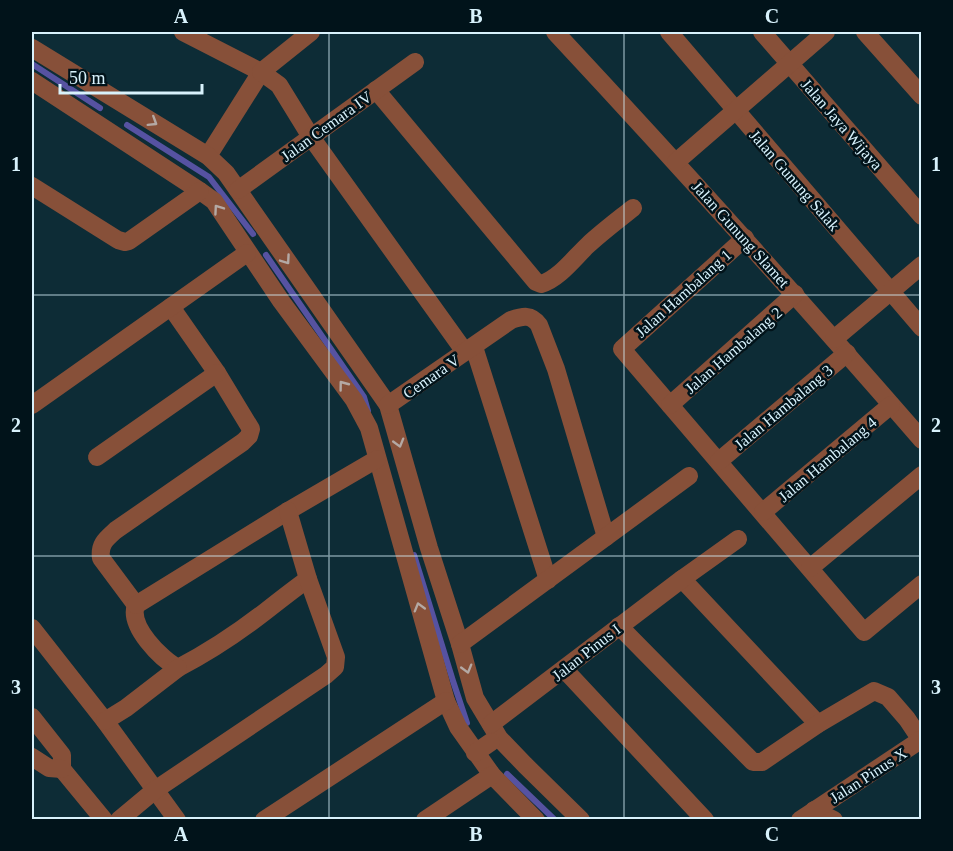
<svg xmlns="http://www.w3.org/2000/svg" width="953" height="851" font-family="Georgia,serif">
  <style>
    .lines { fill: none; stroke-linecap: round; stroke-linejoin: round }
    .stream { stroke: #5652a1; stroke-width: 6 }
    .street { stroke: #875039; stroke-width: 18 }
    .street-bridge { stroke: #875039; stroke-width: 18 }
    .oneway { stroke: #b4a9a4 }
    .grid { fill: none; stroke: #d8f2fc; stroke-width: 1.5; stroke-opacity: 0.55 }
    .labels { text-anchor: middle; stroke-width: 5; stroke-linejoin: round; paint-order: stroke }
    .street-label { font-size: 16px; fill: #d8f2fc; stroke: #01131a }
    .neatline { fill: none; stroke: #d8f2fc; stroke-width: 2 }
    .grid-label { font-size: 20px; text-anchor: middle; font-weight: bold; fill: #d8f2fc }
  </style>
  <rect width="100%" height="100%" fill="#0d2c36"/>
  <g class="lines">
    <g class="stream">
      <polyline points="32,64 100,108"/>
      <polyline points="127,125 209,177 253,234"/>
      <polyline points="266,255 364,397 368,411"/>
      <polyline points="414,555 453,681 467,723"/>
      <polyline points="507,774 555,820"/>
    </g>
    <g class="street">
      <polyline points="183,32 261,72 208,156"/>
      <polyline points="311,32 261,72 279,85 311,137 465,352"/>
      <path d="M555,32c125,134 247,270 367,408"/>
      <polyline points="669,32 922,328"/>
      <polyline points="762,32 922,216"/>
      <polyline points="865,32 922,96"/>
      <polyline points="32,48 208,156 226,173 388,405 429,548 460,644 475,698 499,738 525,765 581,820"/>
      <polyline points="32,81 200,191 214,201 281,301 354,400 369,428 446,701 458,727 492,775 536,820"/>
      <path d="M376,90l160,192 5,2c18,-5 34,-27 47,-39 14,-13 30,-25 45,-37"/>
      <polyline points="676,162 826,32"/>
      <polyline points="32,186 118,240 125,242 129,241 200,191"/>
      <polyline points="238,190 415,62"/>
      <polyline points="745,238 622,349 864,632 922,584"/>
      <path d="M171,307l46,66 34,56 -2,7 -6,6 -127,88c-10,9 -17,14 -15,28l35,47c-8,21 25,54 42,63 31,-16 61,-36 88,-57 14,-11 28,-22 42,-32"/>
      <polyline points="834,339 922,265"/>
      <polyline points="474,347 548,580"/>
      <polyline points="32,405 247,253"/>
      <path d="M388,405l123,-85c12,-4 20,-6 28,5l17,44 50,168"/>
      <polyline points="670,405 795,294"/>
      <polyline points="97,457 217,373"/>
      <polyline points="719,461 847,353"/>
      <polyline points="763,512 891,405"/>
      <polyline points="810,568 922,475"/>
      <polyline points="682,579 818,724"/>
      <polyline points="136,605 288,511 377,459"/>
      <polyline points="619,626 753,762 762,762 818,724 874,691 888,697 907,719 921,740"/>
      <polyline points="32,628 105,721 177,820"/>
      <polyline points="460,644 689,476"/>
      <polyline points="564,669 705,820"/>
      <polyline points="32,717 62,755 62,769 104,820"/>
      <polyline points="105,721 126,708 178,668"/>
      <polyline points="491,724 682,579 738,539"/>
      <polyline points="32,757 49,768 62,769"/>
      <polyline points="814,810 834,820"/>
      <polyline points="119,820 155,790 326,675 335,667 336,657 308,579 288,511"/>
      <polyline points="264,820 446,701"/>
      <polyline points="425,820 492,775"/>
      <polyline points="800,820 922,739"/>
    </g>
    <polyline class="street-bridge" points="475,753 491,742"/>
  </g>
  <defs><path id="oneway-chevron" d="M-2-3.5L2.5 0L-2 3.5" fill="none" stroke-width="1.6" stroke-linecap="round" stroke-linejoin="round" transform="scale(1.5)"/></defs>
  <g class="oneway">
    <use href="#oneway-chevron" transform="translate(153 122) rotate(32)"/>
    <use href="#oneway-chevron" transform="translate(218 209) rotate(-125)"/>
    <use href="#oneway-chevron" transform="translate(286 260) rotate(55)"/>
    <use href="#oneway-chevron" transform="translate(343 385) rotate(-127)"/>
    <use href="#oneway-chevron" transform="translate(399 443) rotate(74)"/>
    <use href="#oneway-chevron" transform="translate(419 607) rotate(-106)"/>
    <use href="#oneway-chevron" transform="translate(467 669) rotate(74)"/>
  </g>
  <path class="grid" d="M329,32v788M624,32v788M32,295h890M32,556h890"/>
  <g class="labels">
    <g class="street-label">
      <text transform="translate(842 124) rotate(49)" y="6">Jalan Jaya Wijaya</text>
      <text transform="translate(326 126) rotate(-36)" y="6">Jalan Cemara IV</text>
      <text transform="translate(795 180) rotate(49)" y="6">Jalan Gunung Salak</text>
      <text transform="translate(741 234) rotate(48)" y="6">Jalan Gunung Slamet</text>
      <text transform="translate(683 293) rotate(-42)" y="6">Jalan Hambalang 1</text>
      <text transform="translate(733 350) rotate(-41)" y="6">Jalan Hambalang 2</text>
      <text transform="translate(431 376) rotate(-35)" y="6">Cemara V</text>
      <text transform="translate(783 407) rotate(-40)" y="6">Jalan Hambalang 3</text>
      <text transform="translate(827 459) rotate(-40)" y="6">Jalan Hambalang 4</text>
      <text transform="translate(586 652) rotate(-38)" y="6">Jalan Pinus I</text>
      <text transform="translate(868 775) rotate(-33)" y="6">Jalan Pinus X</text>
    </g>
  </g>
  <rect width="953" height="851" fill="none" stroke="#01131a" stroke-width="66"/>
  <path d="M60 84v9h142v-9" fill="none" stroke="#d8f2fc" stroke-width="3"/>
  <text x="69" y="84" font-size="18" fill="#d8f2fc" stroke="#01131a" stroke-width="4.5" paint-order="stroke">50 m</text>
  <rect x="33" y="33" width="887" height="785" class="neatline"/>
  <g class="grid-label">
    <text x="181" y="23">A</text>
    <text x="476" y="23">B</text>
    <text x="772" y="23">C</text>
    <text x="16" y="171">1</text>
    <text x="936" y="171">1</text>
    <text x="16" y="432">2</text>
    <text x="936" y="432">2</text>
    <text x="16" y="694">3</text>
    <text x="936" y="694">3</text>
    <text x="181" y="841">A</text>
    <text x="476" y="841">B</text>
    <text x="772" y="841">C</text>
  </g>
</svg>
